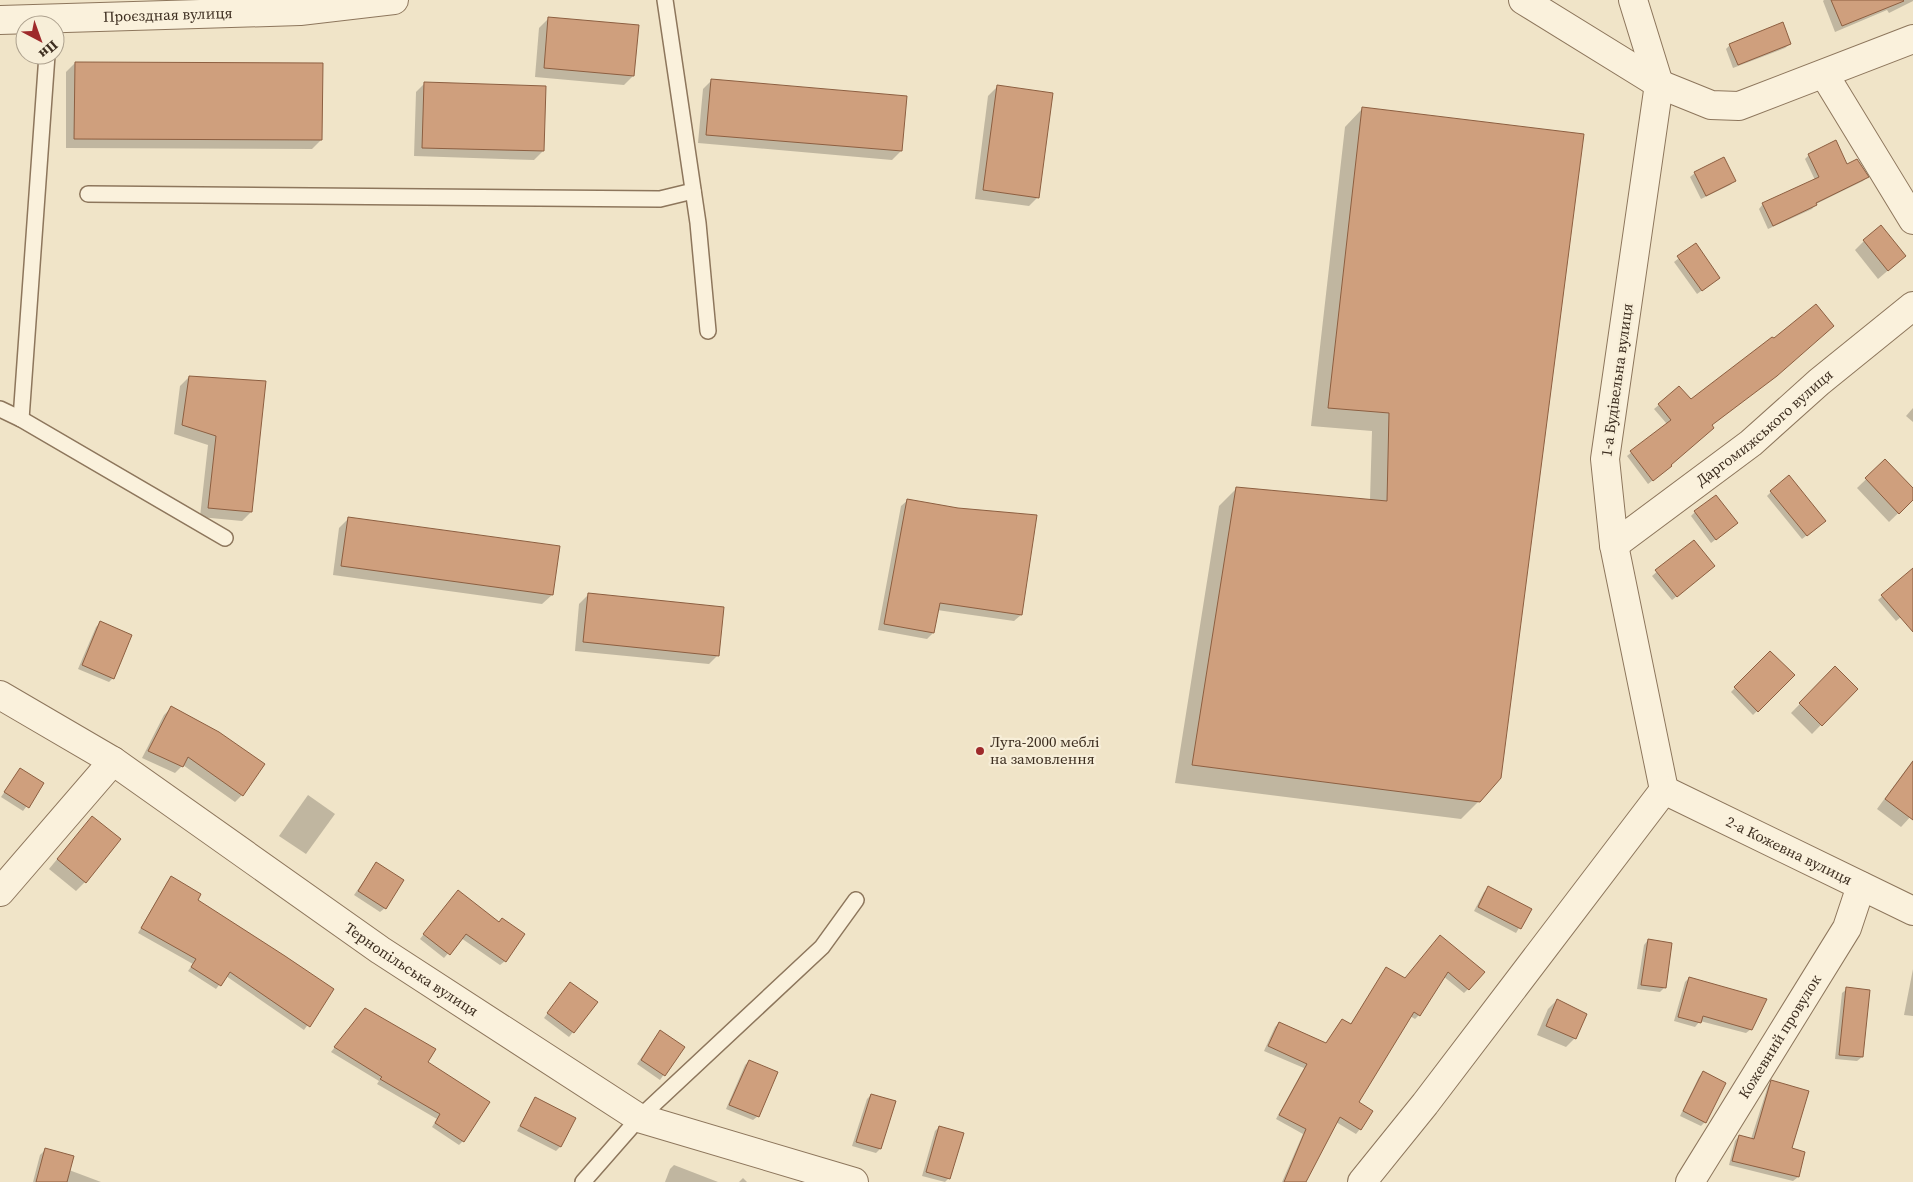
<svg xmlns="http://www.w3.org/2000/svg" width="1913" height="1182" font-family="'Source Serif 4',serif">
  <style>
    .shadow { fill: #0003 }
    .building { fill: #cf9f7d; stroke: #8d5f41 }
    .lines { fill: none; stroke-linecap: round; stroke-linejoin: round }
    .lane-casing { stroke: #8d765c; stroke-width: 18 }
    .street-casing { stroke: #8d765c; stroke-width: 30 }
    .lane { stroke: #faf1dc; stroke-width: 15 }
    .street { stroke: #faf1dc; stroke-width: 28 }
    .poi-dot { fill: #9e2a2b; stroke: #f7eed8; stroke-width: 2 }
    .labels { text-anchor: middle; stroke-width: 4.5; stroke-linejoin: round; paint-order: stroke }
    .street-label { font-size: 15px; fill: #3d2e20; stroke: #f7eed8 }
    .poi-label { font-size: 15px; fill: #3d2e20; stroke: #f7eed8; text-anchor: start }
  </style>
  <rect width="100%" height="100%" fill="#f0e4c8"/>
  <g class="shadow">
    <polygon points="1824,0 1913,0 1913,1 1889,13 1887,10 1835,32 1823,1"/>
    <polygon points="548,19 633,76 624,85 535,77 539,28"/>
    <polygon points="1790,44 1785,48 1733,68 1726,49 1730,45"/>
    <polygon points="75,63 321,140 312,149 66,148 66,72"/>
    <polygon points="712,80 901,151 892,160 698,143 703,89"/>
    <polygon points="425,83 543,151 534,160 414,156 416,92"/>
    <polygon points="997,87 1038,197 1029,206 975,199 988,96"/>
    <polygon points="1362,109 1479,801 1461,819 1175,783 1219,506 1237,488 1370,500 1372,431 1311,426 1345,127"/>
    <polygon points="1809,155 1847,165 1867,177 1863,181 1816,204 1812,209 1768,229 1759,209 1763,204 1815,180 1805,159"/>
    <polygon points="1724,158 1735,180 1730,185 1701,199 1690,177 1695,173"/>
    <polygon points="1864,241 1905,256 1878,279 1855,250"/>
    <polygon points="1696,245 1719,278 1697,294 1674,262"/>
    <polygon points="189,377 265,382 251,512 242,521 200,517 208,445 174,434 180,386"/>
    <polygon points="1679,388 1710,425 1669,465 1666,470 1648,484 1627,456 1667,424 1654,409"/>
    <polygon points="1913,408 1913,422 1906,416"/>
    <polygon points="1885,461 1913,490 1913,499 1889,522 1857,488"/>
    <polygon points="1771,492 1820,525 1802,539 1767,496"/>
    <polygon points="908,500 1021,615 1014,621 937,610 933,633 927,639 878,630 901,506"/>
    <polygon points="1695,512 1732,527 1711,543 1691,516"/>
    <polygon points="348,519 559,547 552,595 542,604 333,575 339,528"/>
    <polygon points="1693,541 1709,570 1672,600 1652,576"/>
    <polygon points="1913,569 1913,607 1896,621 1878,600"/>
    <polygon points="588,595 718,655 709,664 575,651 579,604"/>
    <polygon points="100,623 113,678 109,682 78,669 96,627"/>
    <polygon points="1770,652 1793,675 1753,715 1731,692"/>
    <polygon points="1835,668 1856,689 1812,734 1791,713"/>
    <polygon points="171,708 242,795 235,802 183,765 175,773 142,758 164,715"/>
    <polygon points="1913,760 1913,814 1901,827 1877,809"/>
    <polygon points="20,769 43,784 23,811 1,797"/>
    <polygon points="308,795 335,814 306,854 279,836"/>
    <polygon points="92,817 85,882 76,891 49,869"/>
    <polygon points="376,864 385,908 380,912 354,895"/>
    <polygon points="171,878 196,901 332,990 304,1030 226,976 216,989 188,971 193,964 138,933 167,882"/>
    <polygon points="1489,888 1530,910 1516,933 1474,911 1484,892"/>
    <polygon points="453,896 505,961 500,965 461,938 444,958 420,939"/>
    <polygon points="1648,940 1664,988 1660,992 1637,989 1644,945"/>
    <polygon points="1436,941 1468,989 1464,993 1443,976 1419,1015 1415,1019 1410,1016 1357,1103 1360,1129 1356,1134 1336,1122 1304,1182 1282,1182 1303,1134 1276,1119 1304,1068 1264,1051 1275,1027 1279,1023 1326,1044 1342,1020 1350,1025 1387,968 1405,979"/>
    <polygon points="1913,969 1913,1016 1904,1015"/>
    <polygon points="1689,978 1751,1029 1746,1033 1700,1021 1695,1027 1674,1021 1685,982"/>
    <polygon points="570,983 573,1032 569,1037 544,1018"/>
    <polygon points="1847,989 1862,1057 1857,1061 1835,1059 1842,993"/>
    <polygon points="1557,1000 1575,1038 1566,1047 1537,1035 1548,1009"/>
    <polygon points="361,1014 426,1063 463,1141 459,1145 432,1127 437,1119 377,1084 379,1081 331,1052"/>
    <polygon points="656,1036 683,1047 660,1080 637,1064"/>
    <polygon points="749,1061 758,1116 753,1120 726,1109 745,1065"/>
    <polygon points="1703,1073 1705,1122 1701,1126 1680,1116 1699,1077"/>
    <polygon points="1772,1081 1790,1149 1804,1152 1798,1177 1793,1181 1729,1165 1735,1141 1739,1136 1751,1139 1768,1086"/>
    <polygon points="871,1095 894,1102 880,1149 876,1153 852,1146 867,1099"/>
    <polygon points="536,1099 575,1119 560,1147 556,1151 517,1131 532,1103"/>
    <polygon points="939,1127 949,1178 945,1182 922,1176 935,1131"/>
    <polygon points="45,1150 69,1170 101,1182 33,1182 40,1155"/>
    <polygon points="674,1165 718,1182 665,1182 670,1169"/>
    <polygon points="743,1178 747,1182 739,1182"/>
  </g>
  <g class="building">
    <polygon points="1831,0 1903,0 1904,1 1842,26"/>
    <polygon points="548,17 639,25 634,76 544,68"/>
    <polygon points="1783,22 1791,44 1738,65 1729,44"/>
    <polygon points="75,62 323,63 322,140 74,139"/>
    <polygon points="711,79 907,96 902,151 706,135"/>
    <polygon points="424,82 546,86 544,151 422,148"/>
    <polygon points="997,85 1053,93 1039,198 983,190"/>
    <polygon points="1362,107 1584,134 1501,778 1480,802 1192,765 1236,487 1387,501 1389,413 1328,408"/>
    <polygon points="1836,140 1847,164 1857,159 1869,177 1816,203 1817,205 1773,226 1762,203 1819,177 1808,154"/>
    <polygon points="1724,157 1736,181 1706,196 1694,172"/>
    <polygon points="1881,225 1906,256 1888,271 1863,240"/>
    <polygon points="1696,243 1720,278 1702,291 1677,256"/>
    <polygon points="1816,304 1834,326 1777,376 1712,425 1714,428 1671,465 1672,466 1653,481 1630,451 1671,420 1658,404 1679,386 1691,399 1772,337 1774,338"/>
    <polygon points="189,376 266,381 252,512 208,508 216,436 182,425"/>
    <polygon points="1885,459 1913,488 1913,500 1899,514 1865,478"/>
    <polygon points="1789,475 1826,521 1807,536 1770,491"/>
    <polygon points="1716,495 1738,523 1716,540 1694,511"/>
    <polygon points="907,499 958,508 1037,515 1022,615 940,603 934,633 884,624"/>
    <polygon points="348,517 560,546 553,595 341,566"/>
    <polygon points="1694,540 1715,566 1677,597 1655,570"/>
    <polygon points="1913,568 1913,632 1881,595"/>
    <polygon points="588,593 724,607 719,656 583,642"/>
    <polygon points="100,621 132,635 114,679 82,665"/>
    <polygon points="1770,651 1795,675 1758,712 1734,687"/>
    <polygon points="1835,666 1858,689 1822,726 1799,703"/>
    <polygon points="171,706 219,732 265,764 243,796 188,757 183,767 148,751"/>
    <polygon points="1913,761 1913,820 1885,799"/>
    <polygon points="20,768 44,783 29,808 4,792"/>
    <polygon points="92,816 121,839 86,883 57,859"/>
    <polygon points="376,862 404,880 386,909 358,891"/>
    <polygon points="171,876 201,894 198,900 285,956 334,989 310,1027 230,972 221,986 191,967 196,959 141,928"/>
    <polygon points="1488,886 1532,909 1521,929 1478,907"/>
    <polygon points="458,890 499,922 502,918 525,934 506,962 466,934 450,955 423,934"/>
    <polygon points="1440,935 1485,972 1469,990 1448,972 1420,1016 1414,1012 1359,1102 1373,1111 1361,1130 1340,1117 1306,1182 1284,1182 1306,1129 1279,1115 1307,1064 1268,1046 1279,1022 1326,1043 1342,1019 1351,1024 1386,967 1405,978"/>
    <polygon points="1648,939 1672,943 1666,988 1641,985"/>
    <polygon points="1689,977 1767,999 1752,1030 1703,1016 1701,1023 1678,1017"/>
    <polygon points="570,982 598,1002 574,1033 547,1013"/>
    <polygon points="1846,987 1870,990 1863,1057 1839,1055"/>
    <polygon points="1557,999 1587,1014 1576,1039 1546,1026"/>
    <polygon points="365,1008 436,1049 428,1062 490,1102 464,1142 435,1123 440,1114 380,1079 382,1077 334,1047"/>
    <polygon points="660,1030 685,1047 665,1076 641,1060"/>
    <polygon points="749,1060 778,1072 759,1117 729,1105"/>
    <polygon points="1703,1071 1726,1083 1706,1123 1683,1111"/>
    <polygon points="1771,1080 1809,1091 1792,1148 1805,1152 1799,1177 1732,1161 1739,1135 1754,1139"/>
    <polygon points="871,1094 896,1101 881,1149 856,1142"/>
    <polygon points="535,1097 576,1118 561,1147 520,1126"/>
    <polygon points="939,1126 964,1133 950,1179 926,1172"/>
    <polygon points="45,1148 74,1156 67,1182 36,1182"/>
  </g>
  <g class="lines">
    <defs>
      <g id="lane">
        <polyline points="665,0 698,223 708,331"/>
        <polyline points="88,194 660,199 693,191"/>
        <polyline points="0,409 21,419 225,538"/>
        <polyline points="21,419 47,55"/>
        <polyline points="583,1182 639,1118 822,947 856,900"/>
      </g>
      <g id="street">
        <polyline points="1523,0 1659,84 1711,105 1739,106 1913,39"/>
        <polyline points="1633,0 1659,84 1605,459 1614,545 1664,790"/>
        <path id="s1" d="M0,20l300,-9 94,-11"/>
        <polyline points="1824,74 1913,220"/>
        <path id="s2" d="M1614,545l137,-102 68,-61 94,-76"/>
        <path id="s3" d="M0,695l113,66 267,189 259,168 215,64"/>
        <path id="s4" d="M1664,790l249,121"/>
        <polyline points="0,892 113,761"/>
        <polyline points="1362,1182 1425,1104 1664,790"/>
        <path id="s5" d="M1690,1182l157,-254 14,-42"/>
      </g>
    </defs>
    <use href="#lane" class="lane-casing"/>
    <use href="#street" class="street-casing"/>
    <use href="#lane" class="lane"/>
    <use href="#street" class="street"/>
  </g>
  <circle class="poi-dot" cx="980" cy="751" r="5"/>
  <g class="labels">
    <g class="street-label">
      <text dy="5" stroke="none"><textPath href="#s1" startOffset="168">Проєздная вулиця</textPath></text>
      <text transform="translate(1617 380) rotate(-82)" y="5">1-а Будівельна вулиця</text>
      <text dy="5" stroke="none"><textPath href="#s2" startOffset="191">Даргомижського вулиця</textPath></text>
      <text dy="5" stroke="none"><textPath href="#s4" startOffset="139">2-а Кожевна вулиця</textPath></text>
      <text dy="5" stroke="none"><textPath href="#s3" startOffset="495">Тернопільська вулиця</textPath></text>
      <text dy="5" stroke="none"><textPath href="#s5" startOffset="171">Кожевний провулок</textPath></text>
    </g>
    <g class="poi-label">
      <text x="990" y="747">Луга-2000 меблі<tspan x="990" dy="17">на замовлення</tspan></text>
    </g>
  </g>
  <g transform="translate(40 40) rotate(139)"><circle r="24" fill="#f7eed8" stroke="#ada18e"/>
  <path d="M0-4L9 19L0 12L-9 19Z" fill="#9e2a2b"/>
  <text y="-8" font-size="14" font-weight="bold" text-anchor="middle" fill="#3d2e20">Пн</text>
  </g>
</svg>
